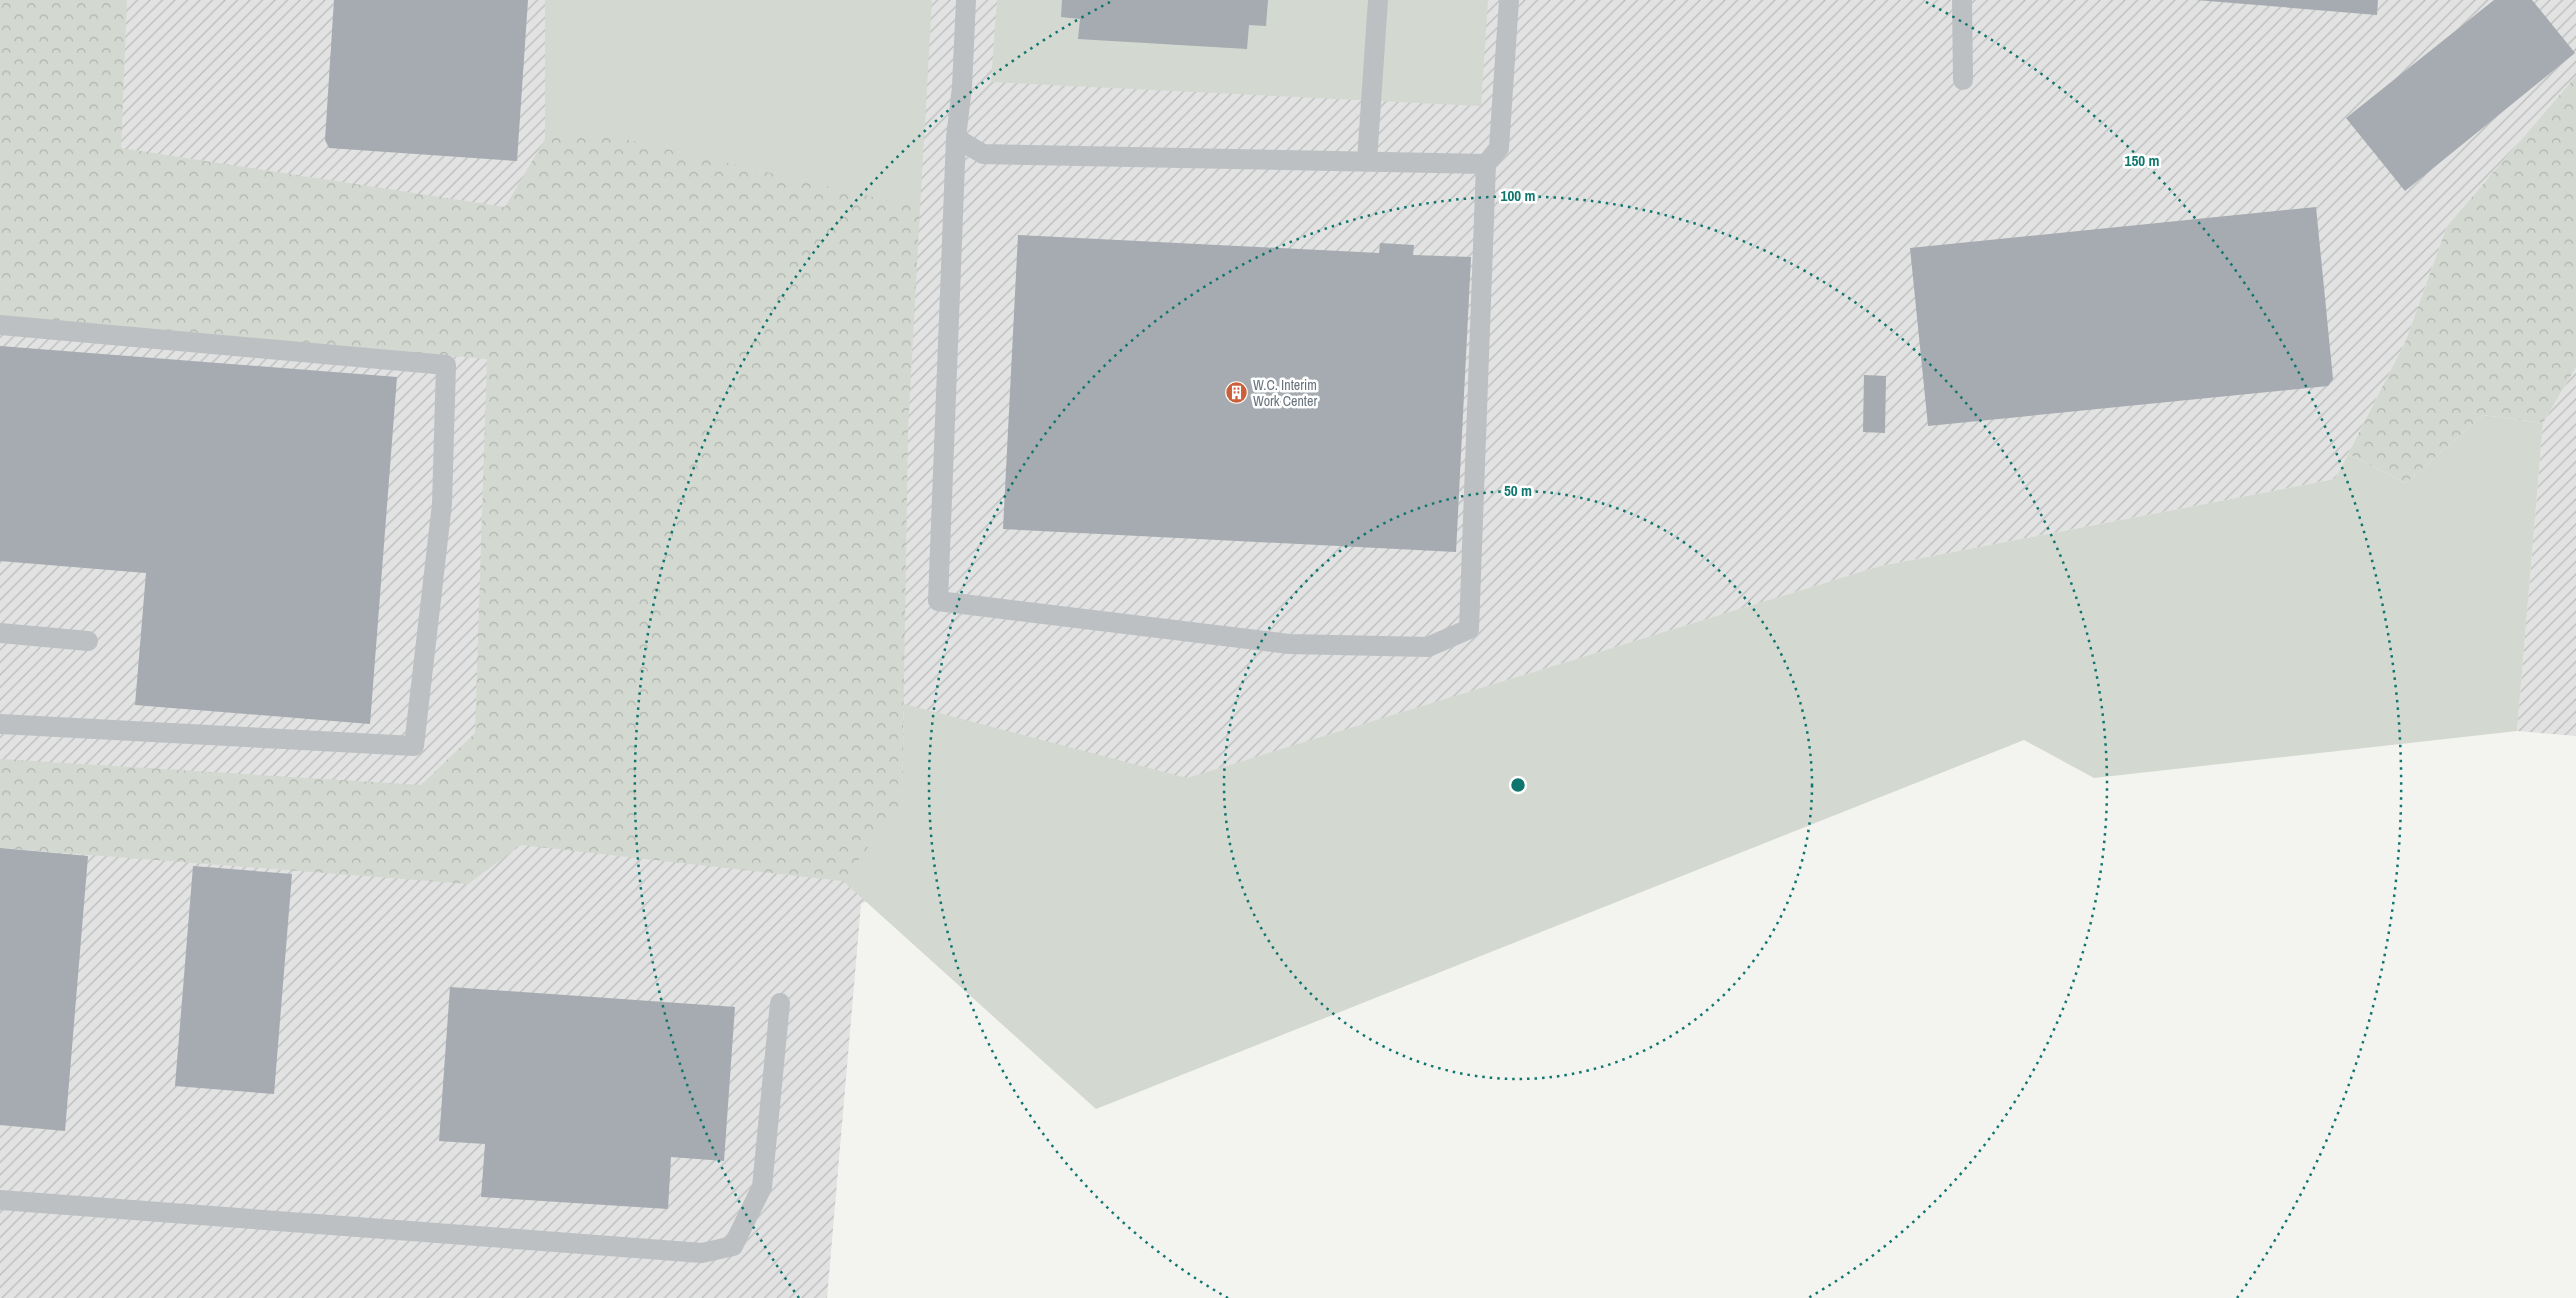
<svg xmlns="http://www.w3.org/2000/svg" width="2576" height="1298" font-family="'Archivo Narrow',sans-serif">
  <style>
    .industrial { fill: url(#industrial-furrows) }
    .green { fill: #d3d8d0 }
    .forest { fill: url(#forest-crowns) }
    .building { fill: #a5abb0 }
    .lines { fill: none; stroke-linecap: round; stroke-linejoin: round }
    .lane { stroke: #bdc0c3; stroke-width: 20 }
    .ring { fill: none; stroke: #0f766e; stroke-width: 2.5; stroke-dasharray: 2.5 5 }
    .labels { text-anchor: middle; stroke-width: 5; stroke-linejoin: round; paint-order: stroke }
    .poi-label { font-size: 14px; fill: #66727d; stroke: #fff; text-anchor: start }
    .centre { fill: #0f766e; stroke: #fff; stroke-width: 2.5 }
    .ring-label { font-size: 15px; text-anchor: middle; font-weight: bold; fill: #0f766e; stroke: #fff; stroke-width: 5; stroke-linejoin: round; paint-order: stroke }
  </style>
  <defs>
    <pattern id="industrial-furrows" width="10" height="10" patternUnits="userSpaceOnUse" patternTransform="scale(1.25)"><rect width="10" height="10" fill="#e1e2e1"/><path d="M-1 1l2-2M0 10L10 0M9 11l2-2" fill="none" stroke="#babcbc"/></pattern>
    <pattern id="forest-crowns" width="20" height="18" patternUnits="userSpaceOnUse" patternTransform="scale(1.25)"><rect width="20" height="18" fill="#d3d8d0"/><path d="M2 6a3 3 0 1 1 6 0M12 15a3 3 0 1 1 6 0" fill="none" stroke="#afb4ae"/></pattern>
  </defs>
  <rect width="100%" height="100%" fill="#f3f3f0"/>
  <g class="industrial">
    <polygon points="0,0 2576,0 2576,76 2447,226 2406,340 2335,479 1880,566 992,838 861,904 827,1298 0,1298"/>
    <polygon points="2576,367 2576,736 2517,731 2543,423"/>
  </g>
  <g class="green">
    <polygon points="545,0 932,0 920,208 595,132 545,139"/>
    <polygon points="997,0 1488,0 1481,106 991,82"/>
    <polygon points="2483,415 2543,423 2517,731 2094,778 2024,740 1096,1109 843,881 902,802 904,704 1187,778 1880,566 2335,479 2348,454 2406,483"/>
  </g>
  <g class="forest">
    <polygon points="0,0 127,0 121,148 505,207 545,139 595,132 920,208 908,431 902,802 843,881 521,845 468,884 0,848 0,759 421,785 475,733 487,359 0,317"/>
    <polygon points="2576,76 2576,367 2543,423 2483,415 2406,483 2348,454 2406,340 2447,226"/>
  </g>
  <g class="building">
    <polygon points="334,0 528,0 517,161 329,148 325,140"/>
    <polygon points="1062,0 1268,0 1266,26 1249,25 1247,49 1078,39 1080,19 1061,17"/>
    <polygon points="2196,0 2378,0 2377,15"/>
    <polygon points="2494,0 2532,0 2575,53 2405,191 2346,118"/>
    <polygon points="2316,207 2333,379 2328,386 1928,426 1910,248"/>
    <polygon points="1018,235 1379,253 1380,243 1414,245 1413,255 1471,257 1456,552 1003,529"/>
    <polygon points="0,346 397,377 370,724 135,705 146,573 0,561"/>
    <polygon points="1864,375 1886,376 1885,433 1863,432"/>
    <polygon points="0,848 88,856 65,1131 0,1125"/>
    <polygon points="193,866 292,874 274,1094 175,1086"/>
    <polygon points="450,987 735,1007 724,1161 671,1157 668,1209 481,1197 485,1144 439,1141"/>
  </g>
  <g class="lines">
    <g class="lane">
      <polyline points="966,0 962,87 956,138 983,154 1486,164 1499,148 1509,0"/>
      <polyline points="1962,0 1963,80"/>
      <polyline points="956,138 938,601 1289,644 1428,647 1469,629 1486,164"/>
      <polyline points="1367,161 1378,0"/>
      <polyline points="0,325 446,365 442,504 414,746 0,724"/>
      <polyline points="0,633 88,641"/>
      <polyline points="0,1200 702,1253 733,1246 762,1187 780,1003"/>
    </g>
  </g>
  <g class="ring">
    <circle cx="1518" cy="785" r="294"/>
    <path d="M1228 1298A589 589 0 1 1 1808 1298"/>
    <path d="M799 1298A883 883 0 0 1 1110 2M1926 2A883 883 0 0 1 2237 1298"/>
  </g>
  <defs>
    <symbol id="building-disc" viewBox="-11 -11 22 22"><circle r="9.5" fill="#cb5f39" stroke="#fff"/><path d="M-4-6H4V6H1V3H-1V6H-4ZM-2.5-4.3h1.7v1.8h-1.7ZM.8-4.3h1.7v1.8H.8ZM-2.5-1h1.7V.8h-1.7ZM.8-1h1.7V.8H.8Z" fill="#fff"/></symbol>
  </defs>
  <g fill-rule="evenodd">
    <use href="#building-disc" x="1224" y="380" width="25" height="25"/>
  </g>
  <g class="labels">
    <g class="poi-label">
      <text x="1253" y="390">W.C. Interim<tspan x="1253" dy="16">Work Center</tspan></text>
    </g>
  </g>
  <circle cx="1518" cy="785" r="8" class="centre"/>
  <g class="ring-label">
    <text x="2142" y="166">150 m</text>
    <text x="1518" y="201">100 m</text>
    <text x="1518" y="496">50 m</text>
  </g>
</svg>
